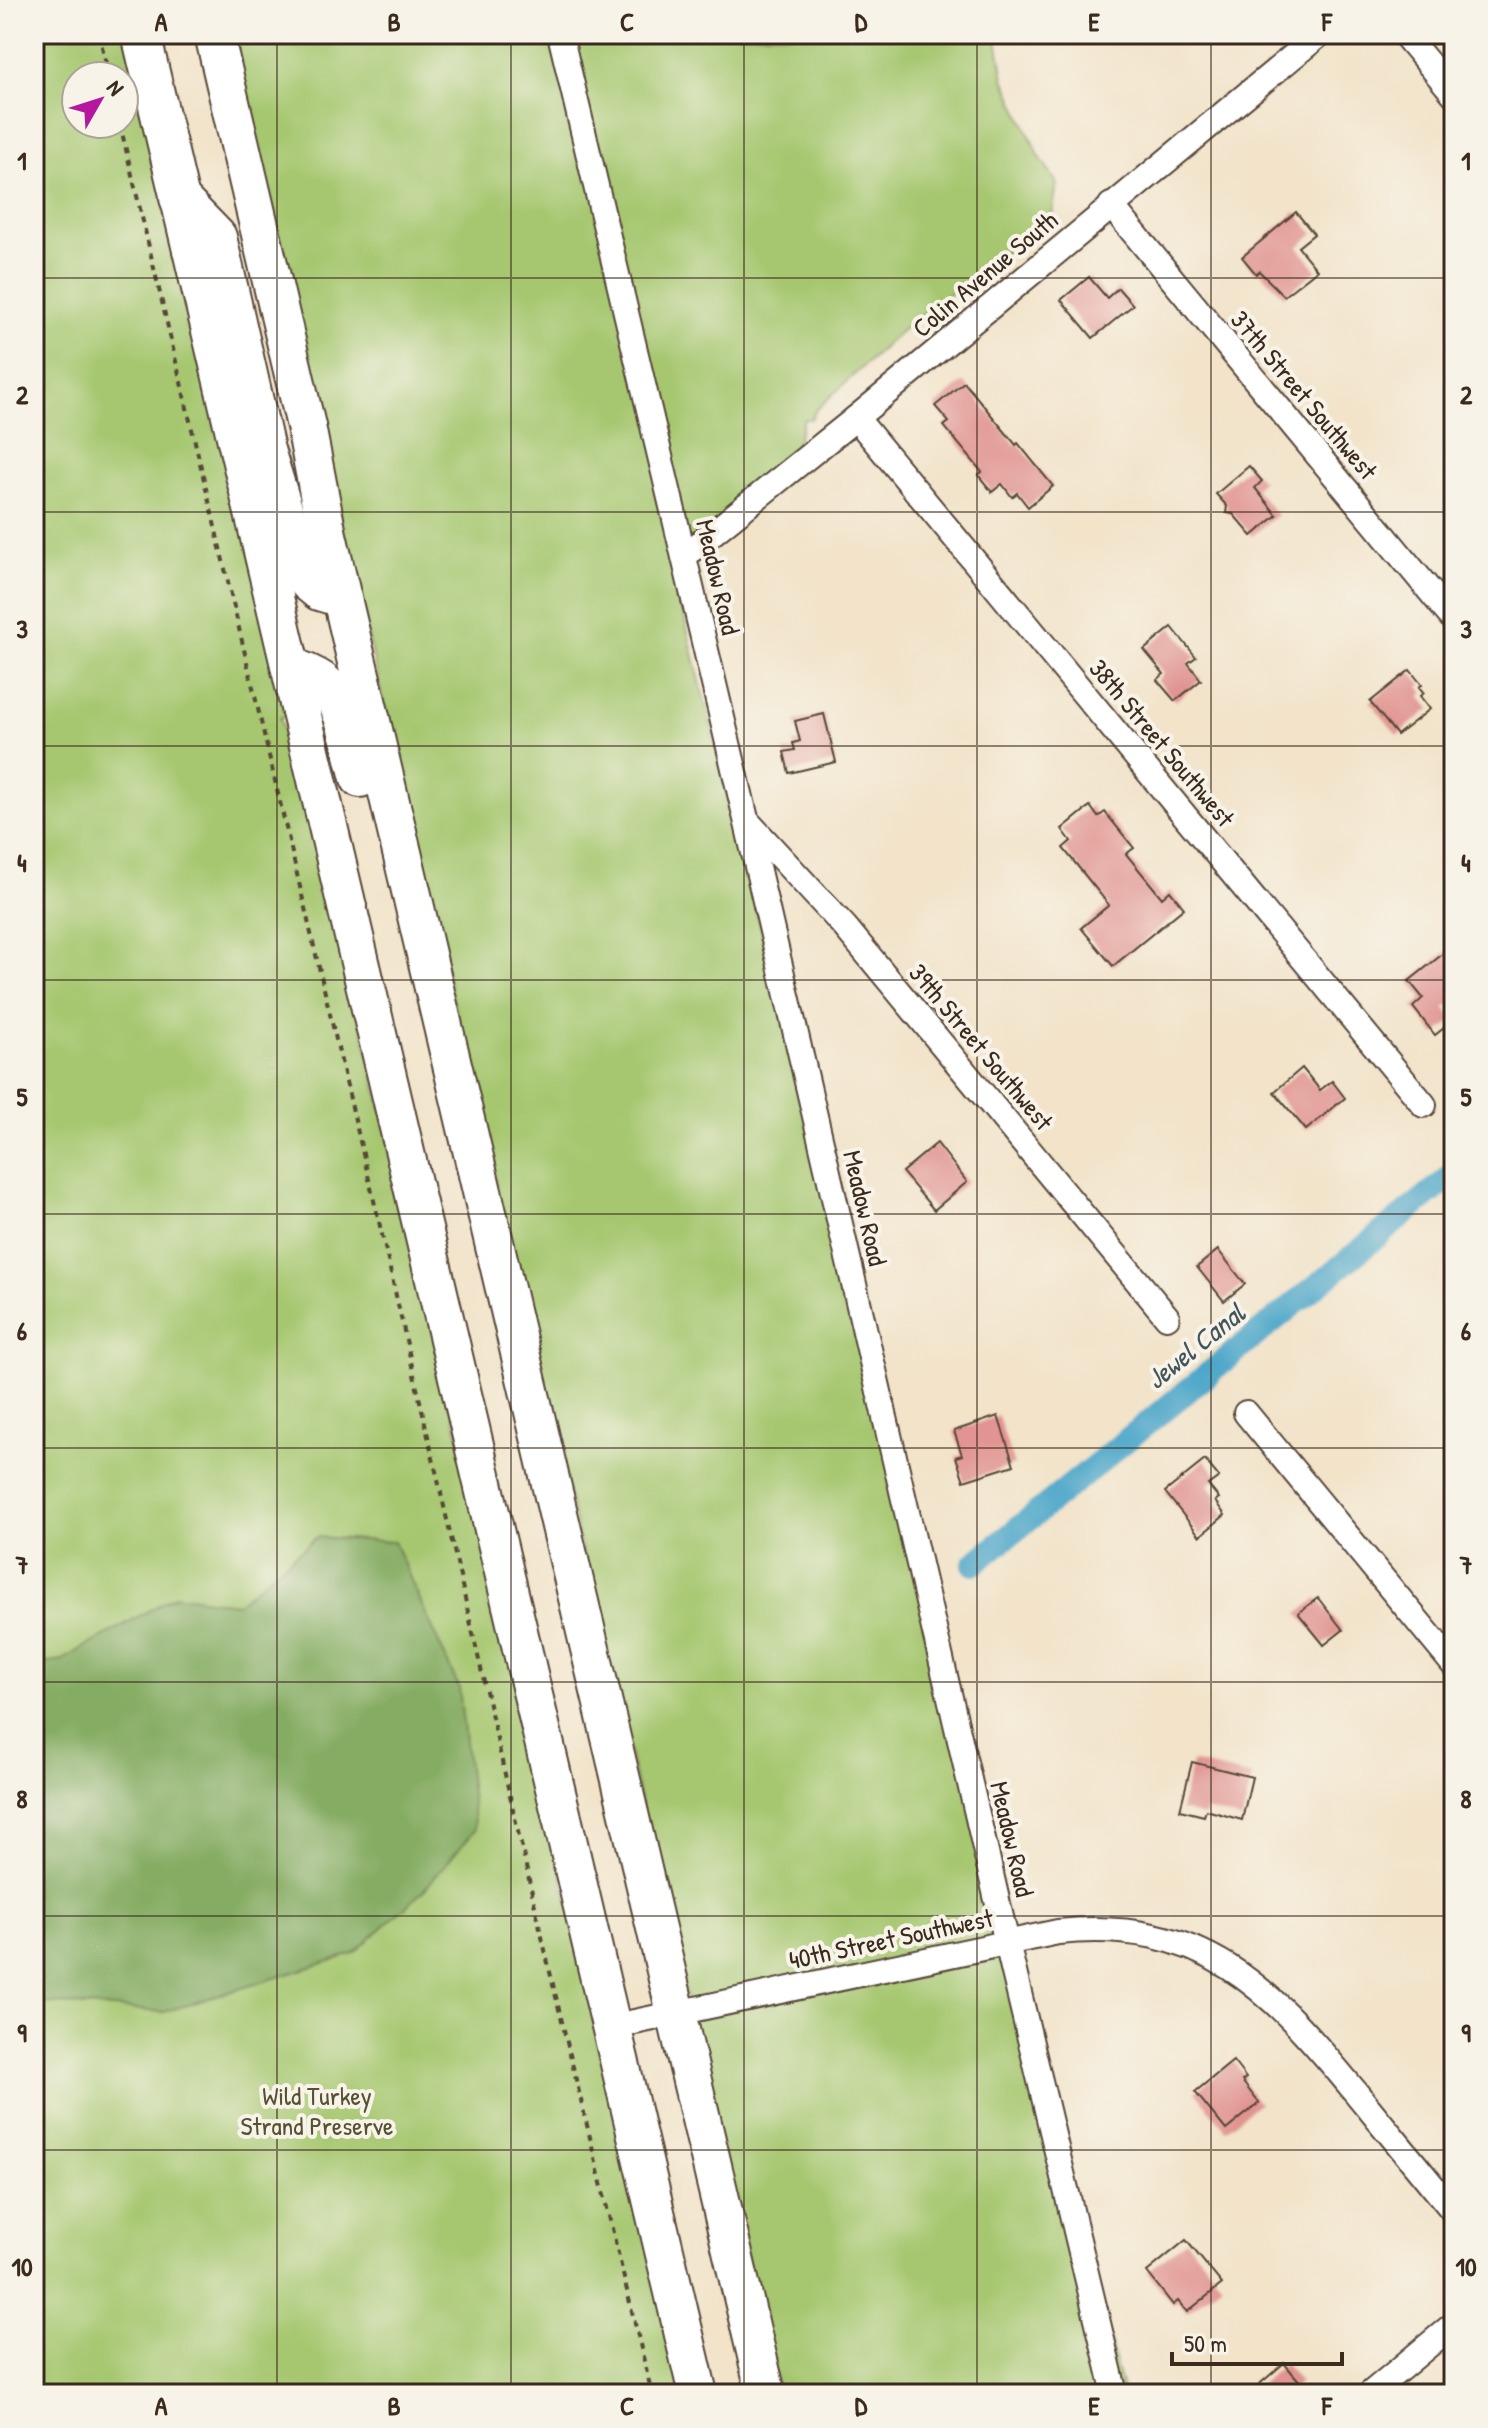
<svg xmlns="http://www.w3.org/2000/svg" width="1488" height="2428" font-family="'Patrick Hand',sans-serif">
  <style>
    .green { fill: #a6c770; stroke: #707847; stroke-width: 2; fill-rule: evenodd }
    .forest { fill: #84ac62; stroke: #606b40; stroke-width: 2 }
    .lines { fill: none; stroke-linecap: round; stroke-linejoin: round }
    .canal { stroke: #4ba6c9; stroke-width: 24 }
    .building { fill: #e19491 }
    .minor-casing { stroke: #564638; stroke-width: 28 }
    .trunk-casing { stroke: #564638; stroke-width: 42 }
    .path { stroke: #564638; stroke-width: 4; stroke-dasharray: 6 6; stroke-linecap: butt }
    .minor { stroke: #fff; stroke-width: 24 }
    .trunk { stroke: #fff; stroke-width: 38 }
    .grid { fill: none; stroke: #3b2a1e; stroke-width: 2; stroke-opacity: 0.55 }
    .labels { text-anchor: middle; stroke-width: 8; stroke-linejoin: round; paint-order: stroke }
    .street-label { font-size: 26px; fill: #3b2a1e; stroke: #f7f3e8 }
    .park-label { font-size: 26px; fill: #565132; stroke: #f7f3e8 }
    .water-label { font-size: 28px; font-style: italic; fill: #41555a; stroke: #f7f3e8 }
    .neatline { fill: none; stroke: #3b2a1e; stroke-width: 3 }
    .grid-label { font-size: 26px; text-anchor: middle; font-weight: bold; fill: #3b2a1e }
  </style>
  <rect width="100%" height="100%" fill="#f7f3e8"/>
  <filter id="ink" filterUnits="userSpaceOnUse"><feTurbulence type="fractalNoise" baseFrequency=".0125" numOctaves="2"/><feDisplacementMap in="SourceGraphic" scale="16" xChannelSelector="R" yChannelSelector="G"/><feConvolveMatrix kernelMatrix="1 2 1 2 8 2 1 2 1" color-interpolation-filters="sRGB"/></filter>
  <filter id="wash" filterUnits="userSpaceOnUse"><feTurbulence type="fractalNoise" baseFrequency=".006" numOctaves="4" result="noise"/><feDisplacementMap in="SourceGraphic" scale="32" xChannelSelector="R" yChannelSelector="G"/><feGaussianBlur stdDeviation="1.8" result="paint"/><feColorMatrix in="noise" values="0 0 0 0 0 0 0 0 0 0 0 0 0 0 0 0 0 1.4 0 .05"/><feComposite in="paint" operator="in"/></filter>
  <g filter="url(#wash)">
    <rect width="100%" height="100%" fill="#f2e3c9"/>
    <g class="green">
      <path d="M34,34h93l161,680 -8,4 9,30 12,19 383,1627h-650zM76,76h48v48h-48z"/>
      <polygon points="227,34 996,34 1004,79 1038,154 1057,183 1052,217 900,332 816,410 811,419 804,419 788,470 686,550 670,560 1123,2394 779,2394"/>
    </g>
    <polygon class="forest" points="317,1537 394,1542 459,1688 475,1830 423,1891 353,1954 164,2012 34,2002 34,1666 62,1660 176,1595 236,1604"/>
    <g class="lines">
      <polyline class="canal" points="974,1564 1454,1174"/>
    </g>
    <g id="blocks">
      <g class="building">
        <polygon points="1296,212 1314,234 1298,247 1317,270 1284,296 1259,271 1256,274 1242,257"/>
        <polygon points="1089,277 1107,298 1118,288 1133,305 1093,338 1061,300"/>
        <polygon points="964,382 1016,445 1018,443 1053,486 1028,507 1017,493 1012,497 1002,484 992,492 978,475 982,472 944,426 949,422 935,406"/>
        <polygon points="1249,466 1262,481 1255,488 1277,515 1252,536 1233,514 1226,513 1227,506 1216,494"/>
        <polygon points="1172,627 1196,657 1188,663 1201,680 1175,701 1157,680 1164,674 1144,650"/>
        <polygon points="1410,670 1422,685 1419,687 1424,693 1420,696 1430,709 1397,735 1370,702"/>
        <polygon points="824,714 836,762 789,773 784,752 795,750 793,743 800,741 795,721"/>
        <polygon points="1090,806 1098,817 1105,812 1134,848 1126,854 1162,898 1170,891 1184,908 1113,966 1081,928 1109,905 1063,848 1071,841 1062,829"/>
        <polygon points="1454,945 1454,1001 1445,1008 1454,1020 1435,1035 1413,1007 1423,998 1409,981"/>
        <polygon points="1302,1068 1320,1090 1332,1081 1345,1098 1306,1130 1274,1092"/>
        <polygon points="937,1143 967,1182 934,1210 902,1172"/>
        <polygon points="1218,1250 1245,1284 1224,1301 1197,1267"/>
        <polygon points="998,1416 1014,1465 964,1481 956,1457 962,1455 954,1431"/>
        <polygon points="1205,1460 1219,1477 1208,1485 1219,1498 1215,1501 1225,1515 1200,1536 1165,1492"/>
        <polygon points="1318,1598 1343,1630 1324,1645 1298,1613"/>
        <polygon points="1192,1762 1252,1777 1242,1820 1206,1810 1204,1816 1180,1810"/>
        <polygon points="1233,2061 1246,2078 1242,2081 1259,2103 1226,2130 1195,2092"/>
        <polygon points="1186,2240 1222,2284 1187,2312 1178,2301 1173,2305 1147,2272"/>
        <polygon points="1284,2363 1300,2382 1286,2394 1248,2394"/>
      </g>
    </g>
  </g>
  <g filter="url(#ink)">
    <use href="#blocks" fill-opacity="0" stroke="#564638" stroke-width="2"/>
    <g class="lines">
      <defs>
        <g id="minor">
          <polyline points="560,34 746,819 1007,1943 1115,2394"/>
          <polyline points="1404,34 1454,94"/>
          <polyline points="1111,205 1454,620"/>
          <polyline points="856,418 1424,1105"/>
          <polyline points="684,556 856,418 1320,34"/>
          <polyline points="747,821 845,927 1167,1317"/>
          <polyline points="1246,1413 1454,1665"/>
          <path d="M611,2027l447,-95c144,-15 211,55 295,157 34,41 67,82 101,123"/>
          <polyline points="1370,2394 1454,2324"/>
        </g>
        <g id="trunk">
          <polyline points="141,34 698,2394"/>
          <polyline points="214,34 306,426 327,535 766,2394"/>
          <polyline points="179,198 217,237 265,450 298,558 308,582 319,591 342,598"/>
          <path d="M290,666c11,5 25,9 34,17 20,18 29,70 36,95"/>
        </g>
      </defs>
      <use href="#minor" class="minor-casing"/>
      <use href="#trunk" class="trunk-casing"/>
      <g class="path">
        <polyline points="99,34 109,76"/>
        <polyline points="120,124 384,1243 550,1972 652,2394"/>
      </g>
      <use href="#minor" class="minor"/>
      <use href="#trunk" class="trunk"/>
    </g>
  </g>
  <path class="grid" d="M277,34v2360M511,34v2360M744,34v2360M977,34v2360M1211,34v2360M34,278h1420M34,512h1420M34,746h1420M34,980h1420M34,1214h1420M34,1448h1420M34,1682h1420M34,1916h1420M34,2150h1420"/>
  <g class="labels">
    <g class="street-label">
      <text transform="translate(985 274) rotate(-40)" y="9">Colin Avenue South</text>
      <text transform="translate(1304 395) rotate(50)" y="9">37th Street Southwest</text>
      <text transform="translate(718 577) rotate(77)" y="9">Meadow Road</text>
      <text transform="translate(1162 743) rotate(50)" y="9">38th Street Southwest</text>
      <text transform="translate(981 1047) rotate(50)" y="9">39th Street Southwest</text>
      <text transform="translate(865 1208) rotate(77)" y="9">Meadow Road</text>
      <text transform="translate(1012 1839) rotate(77)" y="9">Meadow Road</text>
      <text transform="translate(891 1939) rotate(-12)" y="9">40th Street Southwest</text>
    </g>
    <g class="park-label">
      <text x="317" y="2105">Wild Turkey<tspan x="317" dy="30">Strand Preserve</tspan></text>
    </g>
    <g class="water-label">
      <text transform="translate(1195 1346) rotate(-39)" y="10">Jewel Canal</text>
    </g>
  </g>
  <rect width="1488" height="2428" fill="none" stroke="#f7f3e8" stroke-width="88"/>
  <g transform="translate(100 100) rotate(51)"><circle r="38" fill="#f7f3e8" stroke="#aca397" stroke-width="2"/>
  <path d="M0-6L14 30L0 20L-14 30Z" fill="#b5179e"/>
  <text y="-12" font-size="22" font-weight="bold" text-anchor="middle" fill="#3b2a1e">N</text>
  </g>
  <path d="M1172 2352v12h170v-12" fill="none" stroke="#3b2a1e" stroke-width="4"/>
  <text x="1184" y="2352" font-size="24" fill="#3b2a1e" stroke="#f7f3e8" stroke-width="6" paint-order="stroke">50 m</text>
  <rect x="44" y="44" width="1400" height="2340" class="neatline"/>
  <g class="grid-label">
    <text x="161" y="31">A</text>
    <text x="394" y="31">B</text>
    <text x="627" y="31">C</text>
    <text x="861" y="31">D</text>
    <text x="1094" y="31">E</text>
    <text x="1327" y="31">F</text>
    <text x="22" y="170">1</text>
    <text x="1466" y="170">1</text>
    <text x="22" y="404">2</text>
    <text x="1466" y="404">2</text>
    <text x="22" y="638">3</text>
    <text x="1466" y="638">3</text>
    <text x="22" y="872">4</text>
    <text x="1466" y="872">4</text>
    <text x="22" y="1106">5</text>
    <text x="1466" y="1106">5</text>
    <text x="22" y="1340">6</text>
    <text x="1466" y="1340">6</text>
    <text x="22" y="1574">7</text>
    <text x="1466" y="1574">7</text>
    <text x="22" y="1808">8</text>
    <text x="1466" y="1808">8</text>
    <text x="22" y="2042">9</text>
    <text x="1466" y="2042">9</text>
    <text x="22" y="2276">10</text>
    <text x="1466" y="2276">10</text>
    <text x="161" y="2415">A</text>
    <text x="394" y="2415">B</text>
    <text x="627" y="2415">C</text>
    <text x="861" y="2415">D</text>
    <text x="1094" y="2415">E</text>
    <text x="1327" y="2415">F</text>
  </g>
</svg>
